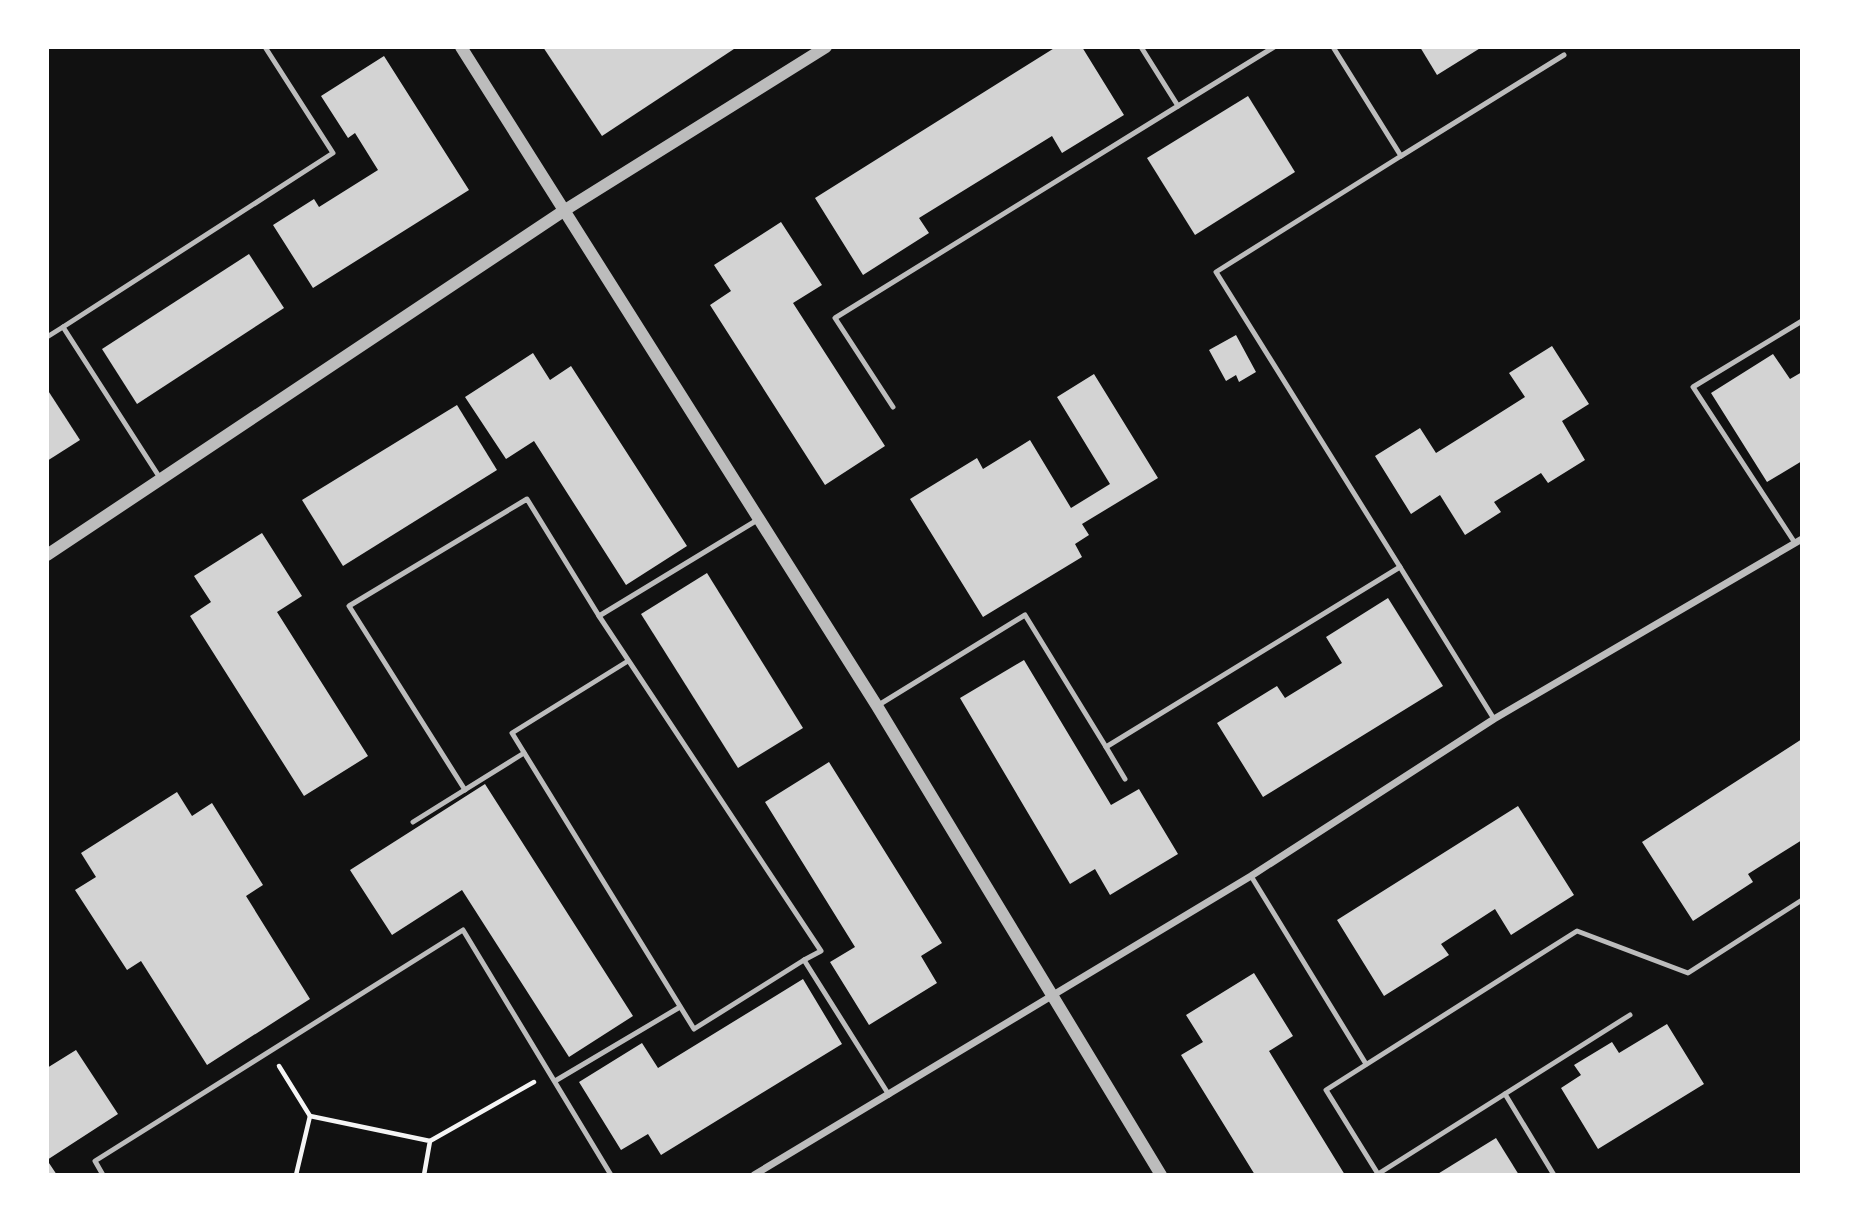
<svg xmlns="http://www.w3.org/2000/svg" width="1849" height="1222" font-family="'Source Sans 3',sans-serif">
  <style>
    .building { fill: #d3d3d3 }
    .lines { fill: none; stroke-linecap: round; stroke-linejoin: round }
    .path { stroke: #f5f5f5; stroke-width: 4.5 }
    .service { stroke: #bcbcbc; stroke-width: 5 }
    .minor { stroke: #bcbcbc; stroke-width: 7 }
    .tertiary { stroke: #bcbcbc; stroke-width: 12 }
  </style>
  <rect width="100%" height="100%" fill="#111"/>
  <g class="building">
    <polygon points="543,47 737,47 602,136"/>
    <polygon points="1056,47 1082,47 1124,115 1062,153 1052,136 919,218 929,233 863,275 815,198"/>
    <polygon points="1420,47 1482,47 1437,75"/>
    <polygon points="384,56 469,190 313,288 273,225 314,199 319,207 378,170 355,133 348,138 321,96"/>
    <polygon points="1248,96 1295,172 1195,235 1147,158"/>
    <polygon points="781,222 822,285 793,303 885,446 825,485 710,305 731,291 714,265"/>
    <polygon points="249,254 284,308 137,404 102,349"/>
    <polygon points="1236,335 1256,372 1239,382 1236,375 1226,381 1209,350"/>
    <polygon points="1552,346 1589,404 1562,421 1585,460 1548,483 1541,473 1494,502 1501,512 1465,535 1440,495 1411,514 1375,456 1420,428 1436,453 1476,428 1525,397 1509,373"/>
    <polygon points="533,353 550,380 571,366 687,546 626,585 534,441 506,459 465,397"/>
    <polygon points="1773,354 1790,379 1802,372 1802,461 1767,482 1711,393"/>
    <polygon points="1094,374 1158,478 1082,524 1089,535 1075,544 1082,557 983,617 910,499 977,458 983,469 1030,440 1071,508 1110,484 1057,397"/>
    <polygon points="47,389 80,440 47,461"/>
    <polygon points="457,405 497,470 343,566 302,500"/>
    <polygon points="262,533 302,596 277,612 368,756 304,796 190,616 211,602 194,576"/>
    <polygon points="707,573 803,728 738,768 641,614"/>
    <polygon points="1388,598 1443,686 1263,797 1217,723 1277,686 1285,698 1342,663 1326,637"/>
    <polygon points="1024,660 1111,805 1139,789 1178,854 1110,895 1095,869 1070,884 960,698"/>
    <polygon points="1802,739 1802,840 1748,874 1753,882 1693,921 1642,842"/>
    <polygon points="829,762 942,943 921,956 937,983 869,1025 830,962 855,947 765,802"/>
    <polygon points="485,784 633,1016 569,1057 462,890 392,935 350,870"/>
    <polygon points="177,792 192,816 212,803 263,885 246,896 310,999 207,1065 141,961 127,970 75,890 96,877 81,853"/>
    <polygon points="1518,806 1574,895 1511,935 1495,909 1441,944 1449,955 1384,996 1337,920"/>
    <polygon points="1254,973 1293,1036 1269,1051 1345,1175 1255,1175 1181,1055 1203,1042 1186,1015"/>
    <polygon points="803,979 842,1044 661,1155 648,1134 621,1150 579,1082 642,1043 658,1068"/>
    <polygon points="1667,1024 1704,1084 1598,1149 1561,1088 1581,1075 1574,1065 1612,1042 1619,1053"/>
    <polygon points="76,1050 118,1114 47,1160 57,1175 47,1175 47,1068"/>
    <polygon points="1496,1138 1519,1175 1436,1175"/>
  </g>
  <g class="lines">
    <g class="path">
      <polyline points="279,1066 310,1116"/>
      <polyline points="430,1141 534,1082"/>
      <polyline points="296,1175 310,1116 430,1141 424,1175"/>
    </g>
    <g class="service">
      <polyline points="1333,47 1401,156 1564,55"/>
      <polyline points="1178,106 1274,47"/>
      <polyline points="47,337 63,327"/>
      <polyline points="893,407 835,318 1178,106 1141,47"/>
      <polyline points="160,478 63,327 333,153 265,47"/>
      <polyline points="1795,543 1693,387 1802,321"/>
      <polyline points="1400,567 1216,272 1401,156"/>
      <polyline points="599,616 821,951 804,960"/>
      <polyline points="628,661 512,733 694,1029 804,960 889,1095"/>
      <polyline points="877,706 1025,615 1106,747 1400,567 1494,719"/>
      <polyline points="1106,747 1125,779"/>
      <polyline points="465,790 349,606 527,499 599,616 759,519"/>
      <polyline points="413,822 524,753"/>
      <polyline points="1251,876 1366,1064"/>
      <polyline points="1630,1015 1378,1174 1326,1090 1577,931 1688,973 1802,900"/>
      <polyline points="555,1081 680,1007"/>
      <polyline points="1505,1094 1554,1175"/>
      <polyline points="103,1175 95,1161 463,930 611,1175"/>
    </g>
    <polyline class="minor" points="754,1175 1251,876 1494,719 1802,539"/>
    <g class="tertiary">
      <polyline points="461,47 877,706 1161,1175"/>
      <polyline points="47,555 565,210 826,47"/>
    </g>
  </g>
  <rect width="1849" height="1222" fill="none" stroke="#ffffff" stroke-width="98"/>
</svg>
